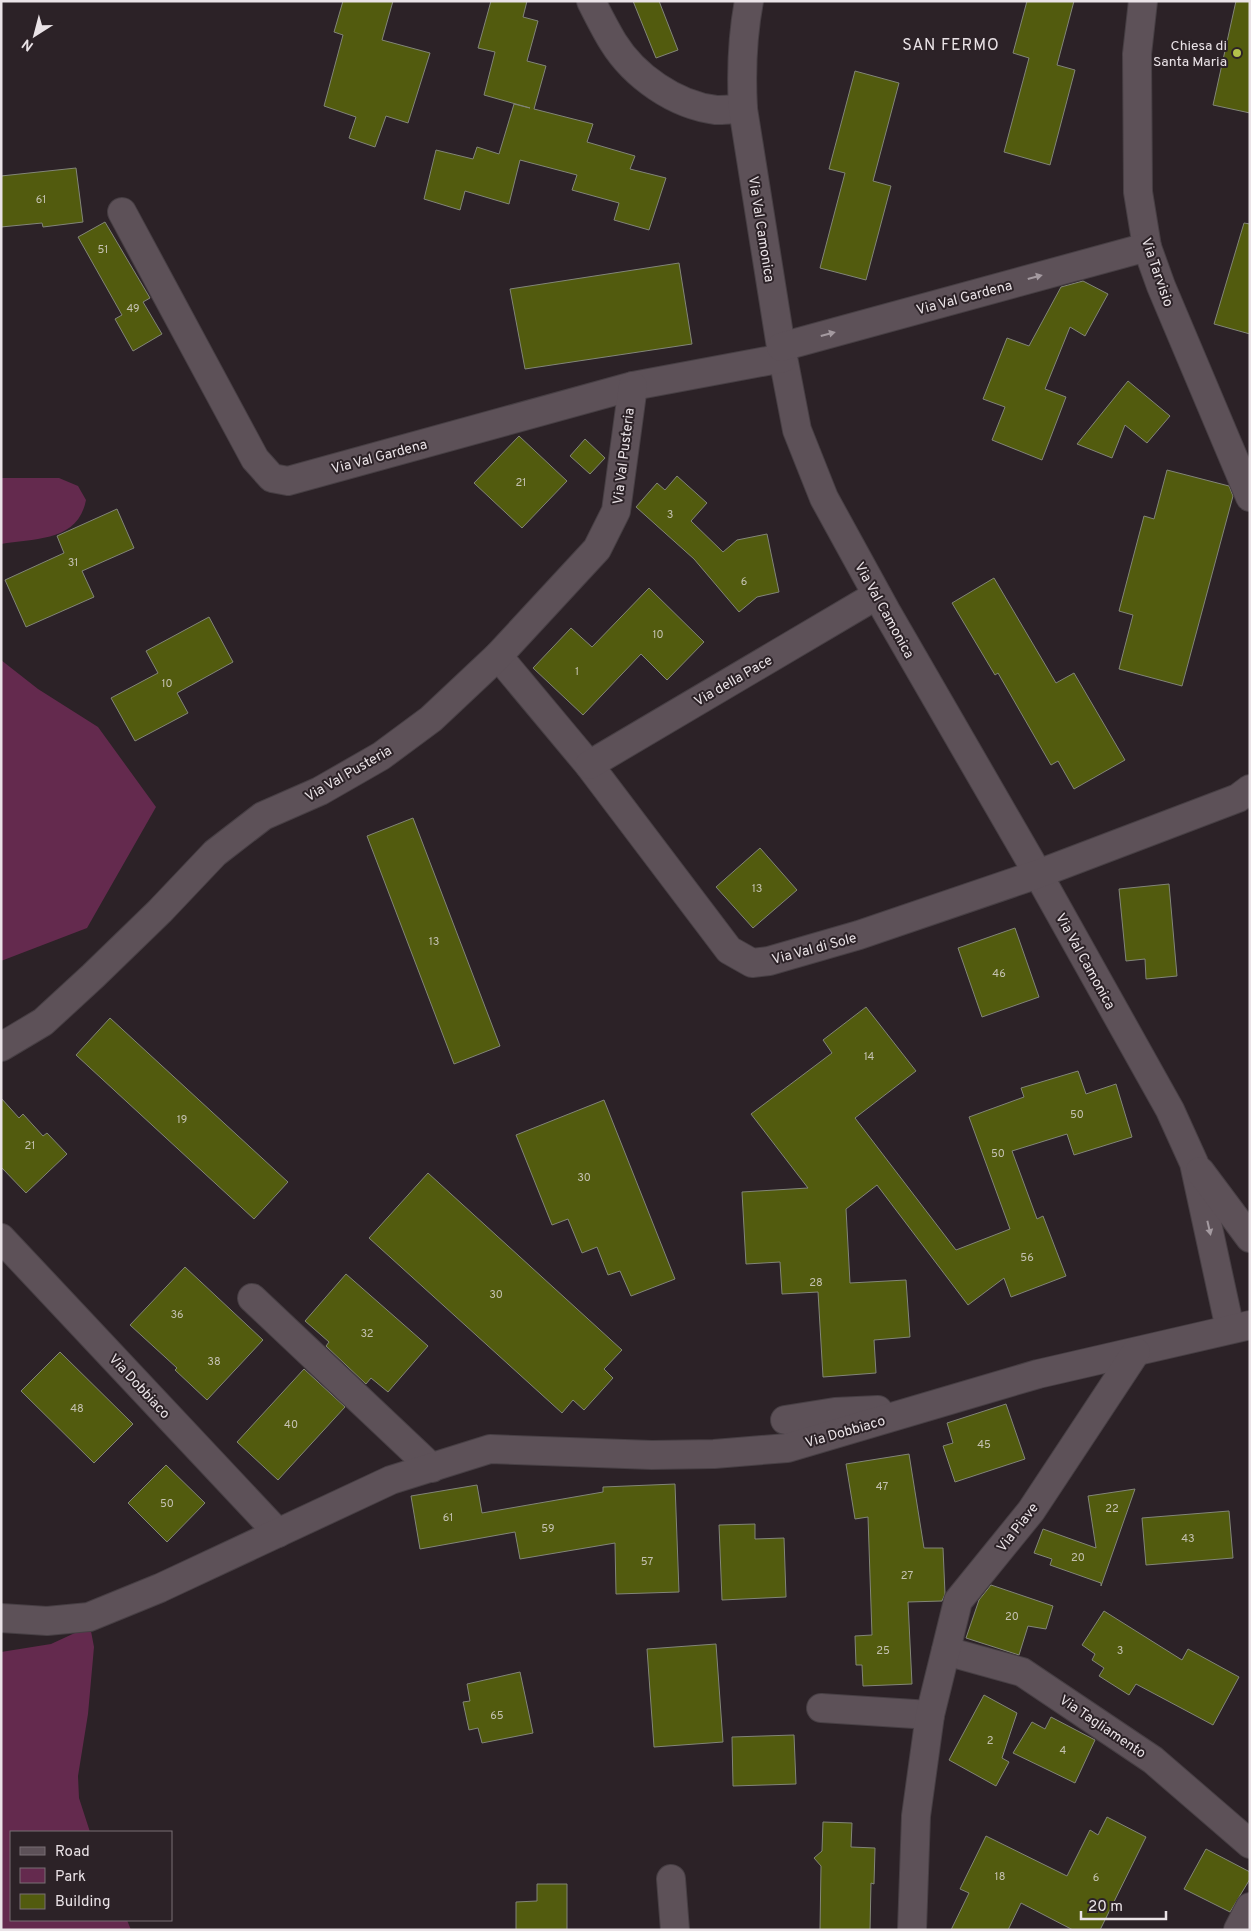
<svg xmlns="http://www.w3.org/2000/svg" width="1251" height="1931" font-family="Overpass,sans-serif">
  <style>
    .green { fill: #642a4e }
    .building { fill: #525b0e; stroke: #828578 }
    .lines { fill: none; stroke-linecap: round; stroke-linejoin: round }
    .minor-casing { stroke: #473f44; stroke-width: 30 }
    .minor { stroke: #5d5158; stroke-width: 28 }
    .oneway { fill: #a49aa0 }
    .poi-dot { fill: #b3c24b; stroke: #2c2227; stroke-width: 2 }
    .labels { text-anchor: middle; stroke-width: 4; stroke-linejoin: round; paint-order: stroke }
    .number-label { font-size: 11px; fill: #c4c1b1 }
    .poi-label { font-size: 14px; fill: #eae3e7; stroke: #2c2227; text-anchor: end }
    .street-label { font-size: 14px; fill: #eae3e7; stroke: #2c2227 }
    .quarter-label { font-size: 16px; letter-spacing: 1px; fill: #eae3e7; stroke: #2c2227 }
  </style>
  <rect width="100%" height="100%" fill="#2c2227"/>
  <g class="green">
    <path d="M1,478h58l19,8 8,14c-8,42 -51,38 -85,44z"/>
    <polygon points="1,660 38,689 98,727 156,807 87,928 1,961"/>
    <polygon points="90,1626 94,1647 88,1714 78,1776 79,1798 90,1832 11,1832 11,1920 127,1920 131,1930 1,1930 1,1652 51,1644"/>
  </g>
  <g class="building">
    <polygon points="343,1 393,1 382,40 430,53 408,123 386,116 375,147 349,138 356,117 324,106 343,35 334,32"/>
    <polygon points="491,1 527,1 523,17 538,21 527,61 546,66 534,109 593,124 587,142 635,156 630,169 666,178 649,230 614,220 619,203 572,190 577,175 520,160 509,204 465,191 460,210 424,199 436,150 473,159 477,147 499,154 514,104 530,108 484,95 495,52 478,48"/>
    <polygon points="633,1 659,1 678,50 656,58"/>
    <polygon points="1027,1 1074,1 1057,65 1075,70 1050,165 1004,152 1029,58 1013,53"/>
    <polygon points="1236,1 1250,1 1250,113 1213,105"/>
    <polygon points="855,71 899,83 873,181 891,186 866,280 820,268 845,173 829,169"/>
    <polygon points="76,168 83,222 43,227 42,223 1,227 1,176"/>
    <polygon points="105,222 150,298 143,302 162,334 133,351 115,319 122,315 78,237"/>
    <polygon points="1244,223 1250,224 1250,334 1214,324"/>
    <polygon points="679,263 692,344 525,369 510,289"/>
    <polygon points="1083,281 1108,294 1085,336 1070,327 1045,389 1066,397 1042,460 992,440 1005,407 983,399 1007,338 1029,346 1061,287"/>
    <polygon points="1128,381 1170,416 1147,443 1125,425 1112,458 1077,444"/>
    <polygon points="519,436 567,481 522,528 474,483"/>
    <polygon points="585,439 605,458 590,474 570,456"/>
    <polygon points="1167,470 1229,486 1233,496 1182,686 1119,669 1133,615 1119,611 1144,516 1154,519"/>
    <polygon points="677,476 707,503 691,521 723,552 737,540 767,534 779,592 757,597 739,612 694,559 636,507 657,483 665,490"/>
    <polygon points="117,509 134,548 82,571 94,597 26,627 5,580 64,553 57,536"/>
    <polygon points="994,578 1056,683 1074,673 1125,760 1074,789 1058,761 1051,765 998,673 995,675 952,603"/>
    <polygon points="649,588 704,642 667,680 641,654 583,715 533,668 571,628 592,647"/>
    <polygon points="209,617 233,662 177,693 188,713 135,741 111,698 158,673 146,651"/>
    <polygon points="413,818 500,1046 454,1064 367,836"/>
    <polygon points="760,848 797,890 753,928 716,887"/>
    <polygon points="1169,884 1177,976 1146,979 1145,959 1126,961 1119,889"/>
    <polygon points="1015,928 1039,997 982,1017 958,948"/>
    <polygon points="866,1007 916,1071 855,1118 956,1250 1010,1229 969,1117 1024,1097 1021,1088 1078,1071 1086,1094 1116,1084 1132,1137 1074,1155 1067,1134 1012,1151 1037,1219 1043,1216 1066,1276 1011,1297 1004,1278 968,1305 877,1185 846,1209 850,1283 906,1280 910,1337 874,1340 876,1373 823,1377 818,1292 782,1294 780,1262 746,1264 742,1192 808,1188 751,1114 832,1053 823,1040"/>
    <polygon points="110,1018 288,1182 254,1219 76,1055"/>
    <polygon points="1,1098 19,1118 23,1114 43,1136 47,1133 67,1154 26,1193 1,1167"/>
    <polygon points="604,1100 675,1279 631,1296 620,1271 608,1275 597,1247 582,1253 568,1219 552,1225 516,1135"/>
    <polygon points="428,1173 622,1350 604,1369 613,1378 584,1410 573,1400 562,1413 369,1238"/>
    <polygon points="185,1267 263,1340 207,1400 175,1370 177,1368 130,1325"/>
    <polygon points="346,1274 428,1346 388,1392 371,1378 366,1384 326,1346 329,1342 305,1321"/>
    <polygon points="60,1352 133,1424 94,1463 21,1391"/>
    <polygon points="304,1369 345,1407 278,1480 237,1442"/>
    <polygon points="1006,1404 1025,1459 955,1482 943,1446 953,1443 947,1423"/>
    <polygon points="909,1454 924,1548 943,1548 945,1594 942,1601 908,1602 912,1684 863,1686 862,1665 856,1665 855,1636 872,1635 868,1517 855,1519 846,1464"/>
    <polygon points="166,1465 205,1503 167,1542 128,1503"/>
    <polygon points="675,1484 679,1592 616,1594 615,1543 520,1559 515,1532 420,1549 411,1496 477,1485 482,1513 603,1492 603,1487"/>
    <polygon points="1135,1489 1101,1586 1101,1583 1050,1565 1052,1559 1034,1553 1043,1529 1096,1548 1088,1496"/>
    <polygon points="1229,1511 1233,1558 1146,1565 1142,1518"/>
    <polygon points="755,1524 755,1539 784,1538 786,1597 722,1600 719,1525"/>
    <polygon points="991,1585 1053,1606 1046,1629 1028,1626 1019,1655 966,1638 979,1600"/>
    <polygon points="1104,1611 1182,1660 1188,1649 1239,1677 1213,1725 1136,1684 1129,1695 1099,1676 1104,1668 1092,1660 1095,1654 1082,1645"/>
    <polygon points="716,1644 723,1742 654,1747 647,1649"/>
    <polygon points="520,1672 533,1733 482,1743 478,1728 469,1730 463,1702 470,1701 467,1684"/>
    <polygon points="984,1695 1017,1713 1002,1758 1009,1762 996,1786 949,1760"/>
    <polygon points="1051,1717 1095,1740 1075,1783 1013,1753 1032,1722 1045,1729"/>
    <polygon points="794,1735 796,1784 733,1786 732,1737"/>
    <polygon points="1107,1817 1146,1837 1100,1930 1073,1930 1021,1903 1008,1930 951,1930 969,1893 960,1889 986,1836 1067,1876 1090,1830 1098,1835"/>
    <polygon points="823,1822 852,1823 851,1847 875,1848 874,1884 871,1883 870,1930 820,1930 821,1866 814,1858 822,1851"/>
    <polygon points="1206,1849 1250,1872 1250,1879 1230,1912 1184,1889"/>
    <polygon points="537,1884 567,1884 567,1930 516,1930 516,1902 537,1901"/>
  </g>
  <g class="lines">
    <defs>
      <g id="minor">
        <path d="M591,1c7,14 14,28 22,41 21,34 62,63 103,68 9,0 18,-1 27,-1"/>
        <path d="M749,1c-7,37 -8,71 -6,108l38,238 16,83 27,68 62,113 152,263 132,236 24,53 36,166"/>
        <polyline points="1143,1 1137,54 1138,192 1147,247 1161,286 1250,497"/>
        <polyline points="122,212 255,459 272,478 288,481 633,386 783,358"/>
        <polyline points="781,347 1147,247"/>
        <polyline points="498,656 589,765 729,950 752,963 769,961 859,935 1038,874 1238,798 1250,789"/>
        <polyline points="589,765 877,595"/>
        <polyline points="1,1047 43,1022 93,976 160,911 215,853 263,816 320,791 381,756 431,719 498,656 597,549 616,511 633,386"/>
        <polyline points="1200,1171 1250,1238"/>
        <polyline points="1,1238 278,1533"/>
        <polyline points="252,1298 432,1468"/>
        <polyline points="785,1420 835,1412 878,1410"/>
        <polyline points="1,1618 47,1621 89,1617 160,1588 391,1480 490,1449 652,1455 714,1454 787,1448 1038,1374 1250,1325"/>
        <polyline points="946,1651 1022,1672 1153,1760 1250,1844"/>
        <polyline points="821,1708 930,1715"/>
        <polyline points="671,1879 675,1930"/>
        <polyline points="912,1930 916,1816 930,1715 958,1601 1031,1511 1136,1352"/>
        <polyline points="1238,1930 1250,1907"/>
      </g>
    </defs>
    <use href="#minor" class="minor-casing"/>
    <use href="#minor" class="minor"/>
  </g>
  <defs><path id="oneway-solid" d="M-6-.8H1V-3.2L6.5 0L1 3.2V.8H-6Z" transform="scale(1.25)"/></defs>
  <g class="oneway">
    <use href="#oneway-solid" transform="translate(1035 277) rotate(-15)"/>
    <use href="#oneway-solid" transform="translate(828 334) rotate(-15)"/>
    <use href="#oneway-solid" transform="translate(1209 1228) rotate(77)"/>
  </g>
  <circle class="poi-dot" cx="1237" cy="53" r="5"/>
  <g class="labels">
    <g class="number-label">
      <text x="41" y="203">61</text>
      <text x="103" y="253">51</text>
      <text x="133" y="312">49</text>
      <text x="521" y="486">21</text>
      <text x="670" y="518">3</text>
      <text x="73" y="566">31</text>
      <text x="744" y="585">6</text>
      <text x="658" y="638">10</text>
      <text x="577" y="675">1</text>
      <text x="167" y="687">10</text>
      <text x="757" y="892">13</text>
      <text x="434" y="945">13</text>
      <text x="999" y="977">46</text>
      <text x="869" y="1060">14</text>
      <text x="1077" y="1118">50</text>
      <text x="182" y="1123">19</text>
      <text x="30" y="1149">21</text>
      <text x="998" y="1157">50</text>
      <text x="584" y="1181">30</text>
      <text x="1027" y="1261">56</text>
      <text x="816" y="1286">28</text>
      <text x="496" y="1298">30</text>
      <text x="177" y="1318">36</text>
      <text x="367" y="1337">32</text>
      <text x="214" y="1365">38</text>
      <text x="77" y="1412">48</text>
      <text x="291" y="1428">40</text>
      <text x="984" y="1448">45</text>
      <text x="882" y="1490">47</text>
      <text x="167" y="1507">50</text>
      <text x="1112" y="1512">22</text>
      <text x="448" y="1521">61</text>
      <text x="548" y="1532">59</text>
      <text x="1188" y="1542">43</text>
      <text x="1078" y="1561">20</text>
      <text x="647" y="1565">57</text>
      <text x="907" y="1579">27</text>
      <text x="1012" y="1620">20</text>
      <text x="883" y="1654">25</text>
      <text x="1120" y="1654">3</text>
      <text x="497" y="1719">65</text>
      <text x="990" y="1744">2</text>
      <text x="1063" y="1754">4</text>
      <text x="1000" y="1880">18</text>
      <text x="1096" y="1881">6</text>
    </g>
    <g class="poi-label">
      <text x="1227" y="50">Chiesa di<tspan x="1227" dy="16">Santa Maria</tspan></text>
    </g>
    <g class="street-label">
      <text transform="translate(762 229) rotate(81)" y="5">Via Val Camonica</text>
      <text transform="translate(1158 272) rotate(71)" y="5">Via Tarvisio</text>
      <text transform="translate(964 297) rotate(-15)" y="5">Via Val Gardena</text>
      <text transform="translate(379 456) rotate(-15)" y="5">Via Val Gardena</text>
      <text transform="translate(623 456) rotate(-83)" y="5">Via Val Pusteria</text>
      <text transform="translate(885 610) rotate(61)" y="5">Via Val Camonica</text>
      <text transform="translate(733 680) rotate(-30)" y="5">Via della Pace</text>
      <text transform="translate(348 773) rotate(-30)" y="5">Via Val Pusteria</text>
      <text transform="translate(814 948) rotate(-15)" y="5">Via Val di Sole</text>
      <text transform="translate(1086 961) rotate(61)" y="5">Via Val Camonica</text>
      <text transform="translate(140 1386) rotate(47)" y="5">Via Dobbiaco</text>
      <text transform="translate(845 1431) rotate(-16)" y="5">Via Dobbiaco</text>
      <text transform="translate(1017 1527) rotate(-52)" y="5">Via Piave</text>
      <text transform="translate(1103 1726) rotate(34)" y="5">Via Tagliamento</text>
    </g>
    <g class="quarter-label">
      <text x="951" y="50">SAN FERMO</text>
    </g>
  </g>
  <rect width="1251" height="1931" fill="none" stroke="#eae3e7" stroke-width="5"/>
  <rect x="10" y="1831" width="162" height="90" fill="#2c2227" stroke="#786f74"/>
  <rect x="20" y="1847" width="25" height="8" fill="#5d5158" stroke="#786f74"/>
  <text x="55" y="1856" font-size="15" fill="#eae3e7">Road</text>
  <rect x="20" y="1868" width="25" height="15" fill="#642a4e" stroke="#786f74"/>
  <text x="55" y="1881" font-size="15" fill="#eae3e7">Park</text>
  <rect x="20" y="1894" width="25" height="15" fill="#525b0e" stroke="#786f74"/>
  <text x="55" y="1906" font-size="15" fill="#eae3e7">Building</text>
  <g transform="translate(35 35) rotate(216)" stroke="#2c2227" stroke-width="4" paint-order="stroke">
  <path d="M0-4L9 19L0 12L-9 19Z" fill="#eae3e7"/>
  <text y="-8" font-size="14" font-weight="bold" text-anchor="middle" fill="#eae3e7">N</text>
  </g>
  <path d="M1081 1911v8h85v-8" fill="none" stroke="#eae3e7" stroke-width="2.5"/>
  <text x="1088" y="1911" font-size="15" fill="#eae3e7" stroke="#2c2227" stroke-width="4" paint-order="stroke">20 m</text>
</svg>
